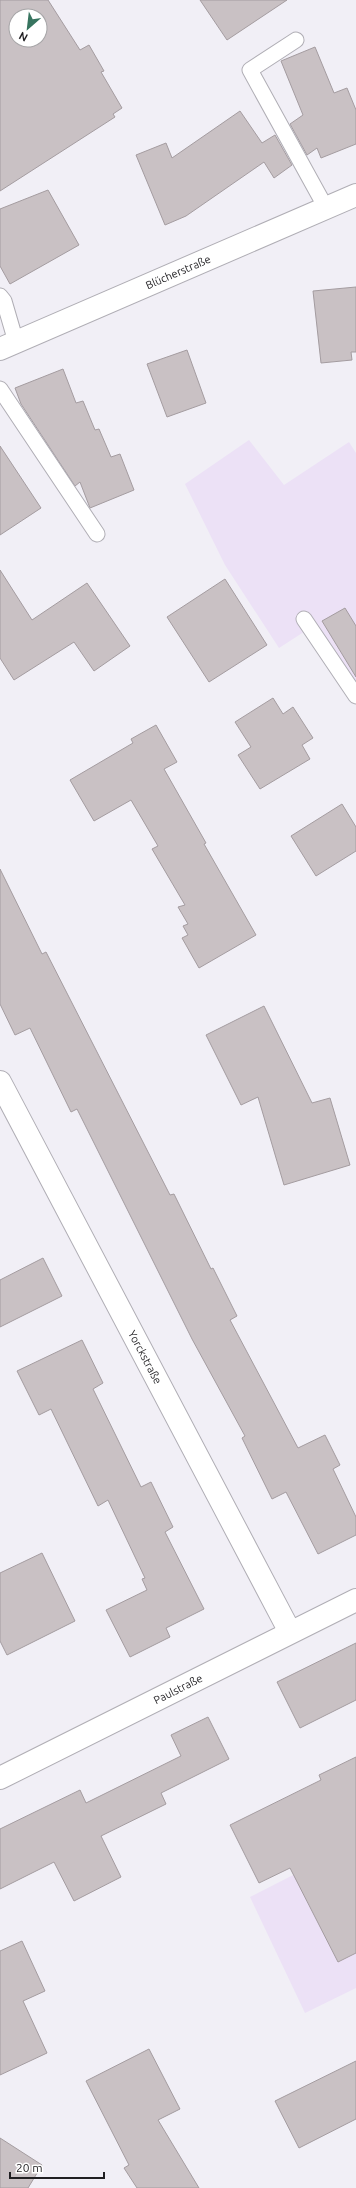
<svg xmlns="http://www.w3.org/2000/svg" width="356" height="2188" font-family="Ubuntu,sans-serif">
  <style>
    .commercial { fill: #ece1f6 }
    .building { fill: #c9c1c4; stroke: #a49ca0; fill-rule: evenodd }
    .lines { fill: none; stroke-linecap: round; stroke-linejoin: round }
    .lane-casing { stroke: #b0aeb5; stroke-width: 17 }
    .street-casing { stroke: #b0aeb5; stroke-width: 24 }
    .lane { stroke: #fff; stroke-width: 15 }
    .street { stroke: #fff; stroke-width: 22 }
    .labels { text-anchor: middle; stroke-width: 3.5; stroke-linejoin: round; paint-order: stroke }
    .street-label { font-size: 11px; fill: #201f22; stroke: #fff }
  </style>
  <rect width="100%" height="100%" fill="#f1eff6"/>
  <g class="commercial">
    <polygon points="249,440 284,485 349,442 356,453 356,696 310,628 279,648 225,565 185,484"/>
    <polygon points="356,1843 356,1988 305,2013 250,1897"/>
  </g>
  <g class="building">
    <path d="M0,0h48l32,50 9,-5 15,26 -3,1 21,36 -9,6 2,3 -115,74zM16,16h24v24h-24z"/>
    <polygon points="200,0 287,0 227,40"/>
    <polygon points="315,47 334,93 347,88 356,110 356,144 321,158 317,148 307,155 290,124 303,115 281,61"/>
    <polygon points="240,111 262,143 275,135 292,165 274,178 264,162 186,216 165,225 136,155 166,143 172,158"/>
    <polygon points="48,190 79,245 10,284 0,266 0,209"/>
    <polygon points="356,287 356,352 351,352 352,360 321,363 313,291"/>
    <polygon points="187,350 206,403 167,417 147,364"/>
    <polygon points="63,369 76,403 83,401 95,430 99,429 111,457 120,454 134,490 90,508 80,482 75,486 21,404 15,388"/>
    <polygon points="0,446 41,508 0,535"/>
    <polygon points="0,570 32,620 87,583 130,646 94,671 74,642 14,680 0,658"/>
    <polygon points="225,579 267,645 209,682 167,617"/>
    <polygon points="345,608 356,626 356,677 322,621"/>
    <polygon points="273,698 283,714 293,707 313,738 302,745 310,759 260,789 238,755 251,747 235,722"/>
    <polygon points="156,725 177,762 164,769 206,843 204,844 256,935 199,968 182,938 188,935 183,926 188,924 178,907 185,905 152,849 158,846 131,800 94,821 70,780 133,743 131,739"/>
    <polygon points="342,804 356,827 356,851 316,876 291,836"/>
    <polygon points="0,869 42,954 46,952 170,1195 174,1194 211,1269 213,1268 237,1316 230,1320 298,1448 325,1435 340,1465 333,1469 356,1517 356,1535 318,1554 286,1492 272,1499 242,1438 245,1436 192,1339 77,1109 71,1112 30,1028 15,1035 0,1004"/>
    <polygon points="264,1006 312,1103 330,1098 350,1165 284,1185 258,1097 241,1105 206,1035"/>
    <polygon points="43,1258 62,1296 0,1327 0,1280"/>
    <polygon points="82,1340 103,1383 93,1389 141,1487 151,1482 173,1527 165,1532 204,1609 166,1628 170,1637 130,1657 106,1610 147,1590 142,1579 145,1578 108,1500 98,1506 51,1409 39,1415 17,1371"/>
    <polygon points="42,1553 75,1621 7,1655 0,1641 0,1573"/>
    <polygon points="356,1643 356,1700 300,1728 277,1682"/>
    <polygon points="208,1717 229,1759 161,1793 166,1804 101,1836 121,1877 74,1901 54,1862 0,1889 0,1829 80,1790 86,1803 181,1756 171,1735"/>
    <polygon points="356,1757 356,1953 338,1962 290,1868 259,1883 230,1825 321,1780 319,1775"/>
    <polygon points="22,1941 45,1991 23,2001 47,2053 0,2075 0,1951"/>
    <polygon points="149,2049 180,2109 158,2120 199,2188 137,2188 124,2168 129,2165 86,2081"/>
    <polygon points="356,2061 356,2119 299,2148 275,2101"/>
    <polygon points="0,2138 42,2165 28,2188 0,2188"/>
  </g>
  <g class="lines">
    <defs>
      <g id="lane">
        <polyline points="296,40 250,70 326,208"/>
        <polyline points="0,296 4,301 16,342"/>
        <polyline points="0,389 97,534"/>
        <polyline points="304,619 356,696"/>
      </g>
      <g id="street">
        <path id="s1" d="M0,349l356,-154"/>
        <path id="s2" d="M0,1082l290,550"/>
        <path id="s3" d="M0,1778l356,-178"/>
      </g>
    </defs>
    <use href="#lane" class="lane-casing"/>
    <use href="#street" class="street-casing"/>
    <use href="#lane" class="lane"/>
    <use href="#street" class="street"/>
  </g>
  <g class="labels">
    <g class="street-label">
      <text dy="4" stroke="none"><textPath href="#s1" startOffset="194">Blücherstraße</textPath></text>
      <text dy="4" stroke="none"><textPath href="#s2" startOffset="311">Yorckstraße</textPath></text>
      <text dy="4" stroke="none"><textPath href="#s3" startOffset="199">Paulstraße</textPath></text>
    </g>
  </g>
  <g transform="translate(28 28) rotate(208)"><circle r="19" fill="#ffffff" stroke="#a6a5a7"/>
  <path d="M0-3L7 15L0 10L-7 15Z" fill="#37745f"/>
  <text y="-6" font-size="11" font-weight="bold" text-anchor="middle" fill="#201f22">N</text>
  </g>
  <path d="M10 2172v6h94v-6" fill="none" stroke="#201f22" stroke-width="2"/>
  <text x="16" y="2172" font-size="12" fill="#201f22" stroke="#ffffff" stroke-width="3" paint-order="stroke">20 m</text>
</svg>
